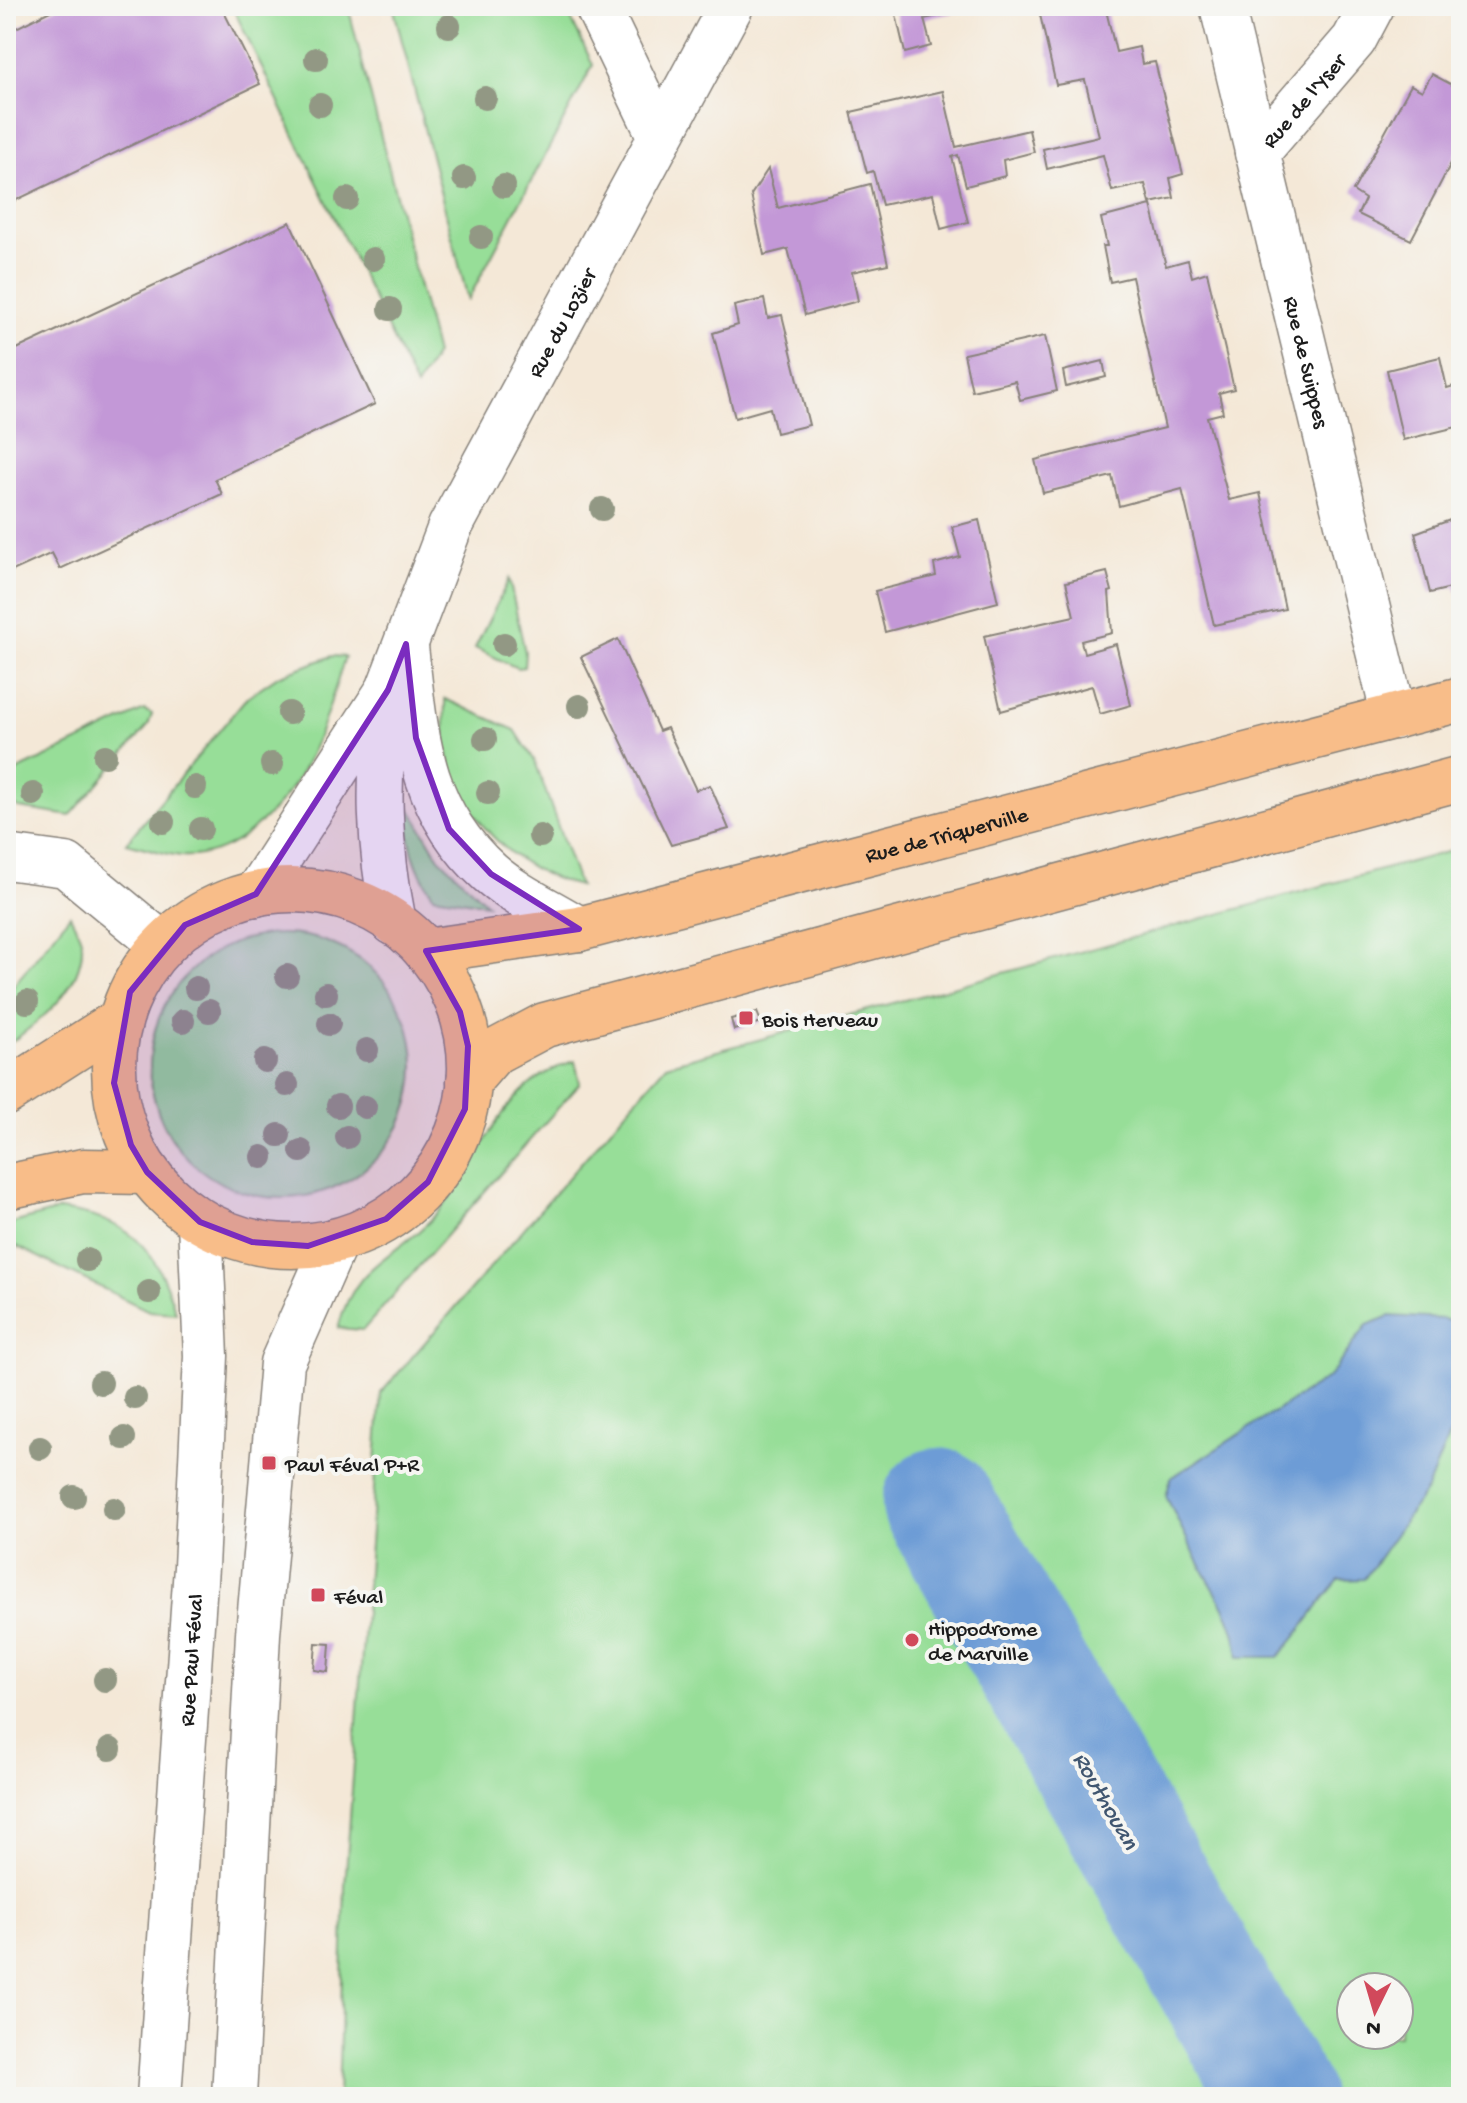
<svg xmlns="http://www.w3.org/2000/svg" width="1467" height="2103" font-family="'Gochi Hand',sans-serif">
  <style>
    .green { fill: #97de98; stroke: #5a7d5a; stroke-width: 2; fill-rule: evenodd }
    .water { fill: #6d9cd6; stroke: #445c79; stroke-width: 2 }
    .lines { fill: none; stroke-linecap: round; stroke-linejoin: round }
    .river { stroke: #6d9cd6; stroke-width: 112 }
    .building { fill: #c398d7 }
    .street-casing { stroke: #88827a; stroke-width: 47 }
    .primary-casing { stroke: #88827a; stroke-width: 47 }
    .street { stroke: #fff; stroke-width: 44 }
    .primary { stroke: #f8bd89; stroke-width: 44 }
    .tree { fill: #929884 }
    .marked { fill: #7b2cbf; fill-opacity: 0.2; stroke: #7b2cbf; stroke-width: 6; stroke-linejoin: round }
    .poi-dot { fill: #d1495b; stroke: #f6f6f2; stroke-width: 3 }
    .labels { text-anchor: middle; stroke-width: 8; stroke-linejoin: round; paint-order: stroke }
    .street-label { font-size: 22px; fill: #1c1c1c; stroke: #f6f6f2 }
    .poi-label { font-size: 22px; fill: #1c1c1c; stroke: #f6f6f2; text-anchor: start }
    .water-label { font-size: 24px; font-style: italic; fill: #405670; stroke: #f6f6f2 }
  </style>
  <rect width="100%" height="100%" fill="#f6f6f2"/>
  <filter id="ink" filterUnits="userSpaceOnUse"><feTurbulence type="fractalNoise" baseFrequency=".0125" numOctaves="2"/><feDisplacementMap in="SourceGraphic" scale="16" xChannelSelector="R" yChannelSelector="G"/><feConvolveMatrix kernelMatrix="1 2 1 2 8 2 1 2 1" color-interpolation-filters="sRGB"/></filter>
  <filter id="wash" filterUnits="userSpaceOnUse"><feTurbulence type="fractalNoise" baseFrequency=".006" numOctaves="4" result="noise"/><feDisplacementMap in="SourceGraphic" scale="32" xChannelSelector="R" yChannelSelector="G"/><feGaussianBlur stdDeviation="1.8" result="paint"/><feColorMatrix in="noise" values="0 0 0 0 0 0 0 0 0 0 0 0 0 0 0 0 0 1.4 0 .05"/><feComposite in="paint" operator="in"/></filter>
  <g filter="url(#wash)">
    <rect width="100%" height="100%" fill="#f4e8d7"/>
    <g class="green">
      <polygon points="232,6 348,6 436,354 416,387"/>
      <polygon points="393,6 565,6 593,65 468,300"/>
      <polygon points="509,579 525,652 524,667 517,668 475,648"/>
      <path d="M332,656l13,1c-24,74 -36,131 -101,179 -17,13 -42,22 -63,20 -18,-2 -37,-9 -55,-13l121,-146 31,-21z"/>
      <path d="M445,699l70,31 20,31 44,125c-66,-16 -119,-70 -132,-136 -4,-16 -2,-35 -2,-51z"/>
      <polygon points="144,710 152,714 148,726 70,816 19,808 6,801 6,776"/>
      <path d="M407,803l32,55 48,46 -53,-8c-21,-28 -28,-59 -27,-93z"/>
      <path d="M1461,848v1249h-1123l7,-211 36,-493 285,-328zM1351,1987h48v48h-48z"/>
      <path d="M70,915c4,9 11,19 12,29 2,44 -44,79 -76,102v-51z"/>
      <circle cx="282" cy="1066" r="132"/>
      <path d="M575,1061l5,22 -217,247 -25,-2c18,-70 60,-69 101,-117 47,-54 58,-127 136,-150z"/>
      <path d="M59,1210c71,9 96,35 117,103l-27,-2 -141,-69 -2,-17z"/>
    </g>
    <path class="water" d="M1389,1316l55,3 17,7v96l-13,16 -21,51 -63,90 -25,1c-23,25 -37,53 -61,77h-39c-5,-43 -23,-61 -42,-98 -11,-21 -21,-42 -31,-63l5,-18 158,-101 38,-52z"/>
    <g class="lines">
      <polyline class="river" points="938,1504 1277,2097"/>
    </g>
    <g id="blocks">
      <g class="building">
        <polygon points="60,6 221,6 260,84 6,205 6,33"/>
        <polygon points="894,6 961,6 962,11 924,19 931,46 905,53"/>
        <polygon points="1038,6 1105,6 1116,52 1139,47 1142,64 1155,62 1183,174 1170,178 1174,198 1150,203 1145,184 1112,191 1103,155 1047,169 1043,149 1099,136 1085,80 1056,85"/>
        <polygon points="1461,68 1461,144 1411,240 1358,214 1365,199 1353,191 1411,85 1422,91 1432,74 1452,85"/>
        <polygon points="943,91 956,147 1029,130 1034,152 1003,160 1005,176 966,186 958,155 952,157 968,222 941,229 933,194 882,205 873,171 867,173 851,112"/>
        <polygon points="768,169 778,208 870,184 888,264 852,272 858,301 805,315 788,249 764,255 751,195"/>
        <polygon points="1151,205 1166,266 1188,260 1192,277 1207,272 1234,389 1219,393 1223,413 1207,417 1229,500 1260,493 1285,609 1214,625 1182,489 1119,506 1112,476 1043,493 1035,460 1165,428 1132,277 1110,282 1103,246 1107,246 1101,218"/>
        <polygon points="290,222 375,404 215,479 222,494 60,569 52,553 6,574 6,354"/>
        <polygon points="764,299 768,318 782,315 809,425 776,433 770,408 735,418 713,333 738,325 734,306"/>
        <polygon points="1045,336 1057,391 1020,400 1015,381 972,391 964,354"/>
        <polygon points="1440,357 1447,388 1461,384 1461,426 1403,440 1387,370"/>
        <polygon points="1103,361 1106,377 1066,387 1063,371"/>
        <polygon points="1461,516 1461,591 1456,592 1455,587 1430,593 1415,533"/>
        <polygon points="979,520 998,602 885,632 875,591 936,576 934,564 960,557 952,527"/>
        <polygon points="1107,572 1112,591 1109,592 1112,633 1081,641 1084,653 1116,644 1131,705 1100,714 1092,686 1001,711 984,636 1074,616 1066,582"/>
        <polygon points="618,639 659,731 667,728 696,790 710,785 729,829 671,845 581,657"/>
        <polygon points="757,1012 761,1022 734,1030 731,1019"/>
        <polygon points="316,1643 330,1644 328,1672 314,1670"/>
      </g>
    </g>
  </g>
  <g filter="url(#ink)">
    <use href="#blocks" fill-opacity="0" stroke="#88827a" stroke-width="2"/>
    <g class="lines">
      <defs>
        <g id="street">
          <polyline points="597,6 660,137"/>
          <path id="s1" d="M1222,6l172,711"/>
          <path id="s2" d="M1257,153l97,-113 18,-34"/>
          <path d="M406,647c10,88 13,162 84,226 25,22 60,38 89,56"/>
          <path d="M387,701c-10,81 -9,141 7,222"/>
          <polyline points="6,857 66,865 163,945"/>
          <path id="s3" d="M256,894l132,-204 62,-163 281,-521"/>
          <path id="s4" d="M159,2097l37,-530 10,-211 -6,-134"/>
          <polyline points="234,2097 258,1634 282,1363 336,1241"/>
        </g>
        <g id="primary">
          <circle cx="292" cy="1068" r="178"/>
          <path id="s5" d="M426,951l153,-22 882,-230"/>
          <polyline points="469,1081 494,1052 545,1025 1461,778"/>
          <polyline points="6,1093 120,1020"/>
          <polyline points="6,1187 83,1171 147,1172"/>
        </g>
      </defs>
      <use href="#street" class="street-casing"/>
      <use href="#primary" class="primary-casing"/>
      <use href="#street" class="street"/>
      <use href="#primary" class="primary"/>
    </g>
    <g class="tree">
      <circle cx="449" cy="26" r="12"/>
      <circle cx="316" cy="59" r="12"/>
      <circle cx="485" cy="98" r="12"/>
      <circle cx="320" cy="105" r="12"/>
      <circle cx="464" cy="178" r="12"/>
      <circle cx="504" cy="186" r="12"/>
      <circle cx="347" cy="199" r="12"/>
      <circle cx="481" cy="237" r="12"/>
      <circle cx="373" cy="259" r="12"/>
      <circle cx="390" cy="309" r="12"/>
      <circle cx="602" cy="509" r="12"/>
      <circle cx="504" cy="644" r="12"/>
      <circle cx="579" cy="706" r="12"/>
      <circle cx="289" cy="713" r="12"/>
      <circle cx="485" cy="739" r="12"/>
      <circle cx="105" cy="756" r="12"/>
      <circle cx="272" cy="764" r="12"/>
      <circle cx="195" cy="787" r="12"/>
      <circle cx="488" cy="793" r="12"/>
      <circle cx="33" cy="794" r="12"/>
      <circle cx="163" cy="822" r="12"/>
      <circle cx="201" cy="829" r="12"/>
      <circle cx="540" cy="836" r="12"/>
      <circle cx="287" cy="976" r="12"/>
      <circle cx="196" cy="988" r="12"/>
      <circle cx="326" cy="994" r="12"/>
      <circle cx="27" cy="1002" r="12"/>
      <circle cx="209" cy="1011" r="12"/>
      <circle cx="183" cy="1021" r="12"/>
      <circle cx="329" cy="1024" r="12"/>
      <circle cx="367" cy="1050" r="12"/>
      <circle cx="265" cy="1061" r="12"/>
      <circle cx="287" cy="1085" r="12"/>
      <circle cx="338" cy="1106" r="12"/>
      <circle cx="365" cy="1107" r="12"/>
      <circle cx="279" cy="1135" r="12"/>
      <circle cx="347" cy="1137" r="12"/>
      <circle cx="301" cy="1151" r="12"/>
      <circle cx="262" cy="1157" r="12"/>
      <circle cx="87" cy="1260" r="12"/>
      <circle cx="149" cy="1292" r="12"/>
      <circle cx="101" cy="1383" r="12"/>
      <circle cx="135" cy="1398" r="12"/>
      <circle cx="124" cy="1438" r="12"/>
      <circle cx="40" cy="1448" r="12"/>
      <circle cx="74" cy="1497" r="12"/>
      <circle cx="114" cy="1509" r="12"/>
      <circle cx="105" cy="1680" r="12"/>
      <circle cx="110" cy="1749" r="12"/>
    </g>
  </g>
  <path class="marked" d="M406,644l10,94 33,91 42,45 88,55 -153,22 34,61 8,34 -3,63 -37,73 -42,37 -78,27 -56,-4 -52,-20 -53,-50 -16,-27 -17,-62 16,-91 55,-67 71,-31 132,-204z"/>
  <g class="poi-dot">
    <rect x="738" y="1010" width="16" height="16" rx="4"/>
    <rect x="261" y="1455" width="16" height="16" rx="4"/>
    <rect x="310" y="1587" width="16" height="16" rx="4"/>
    <circle cx="912" cy="1640" r="8"/>
  </g>
  <g class="labels">
    <g class="street-label">
      <text dy="8" stroke="none"><textPath href="#s2" startOffset="70">Rue de l'Yser</textPath></text>
      <text dy="8" stroke="none"><textPath href="#s3" startOffset="650">Rue du Lozier</textPath></text>
      <text dy="8" stroke="none"><textPath href="#s1" startOffset="366">Rue de Suippes</textPath></text>
      <text dy="8" stroke="none"><textPath href="#s5" startOffset="534">Rue de Triquerville</textPath></text>
      <text dy="8" stroke="none"><textPath href="#s4" startOffset="438">Rue Paul Féval</textPath></text>
    </g>
    <g class="poi-label">
      <text x="762" y="1026">Bois Herveau</text>
      <text x="285" y="1471">Paul Féval P+R</text>
      <text x="334" y="1603">Féval</text>
      <text x="928" y="1635">Hippodrome<tspan x="928" dy="25">de Marville</tspan></text>
    </g>
    <g class="water-label">
      <text transform="translate(1107 1800) rotate(60)" y="8">Routhouan</text>
    </g>
  </g>
  <rect width="1467" height="2103" fill="none" stroke="#f6f6f2" stroke-width="32"/>
  <g transform="translate(1375 2011) rotate(185)"><circle r="38" fill="#f6f6f2" stroke="#9f9f9c" stroke-width="2"/>
  <path d="M0-6L14 30L0 20L-14 30Z" fill="#d1495b"/>
  <text y="-12" font-size="22" font-weight="bold" text-anchor="middle" fill="#1c1c1c">N</text>
  </g>
</svg>
